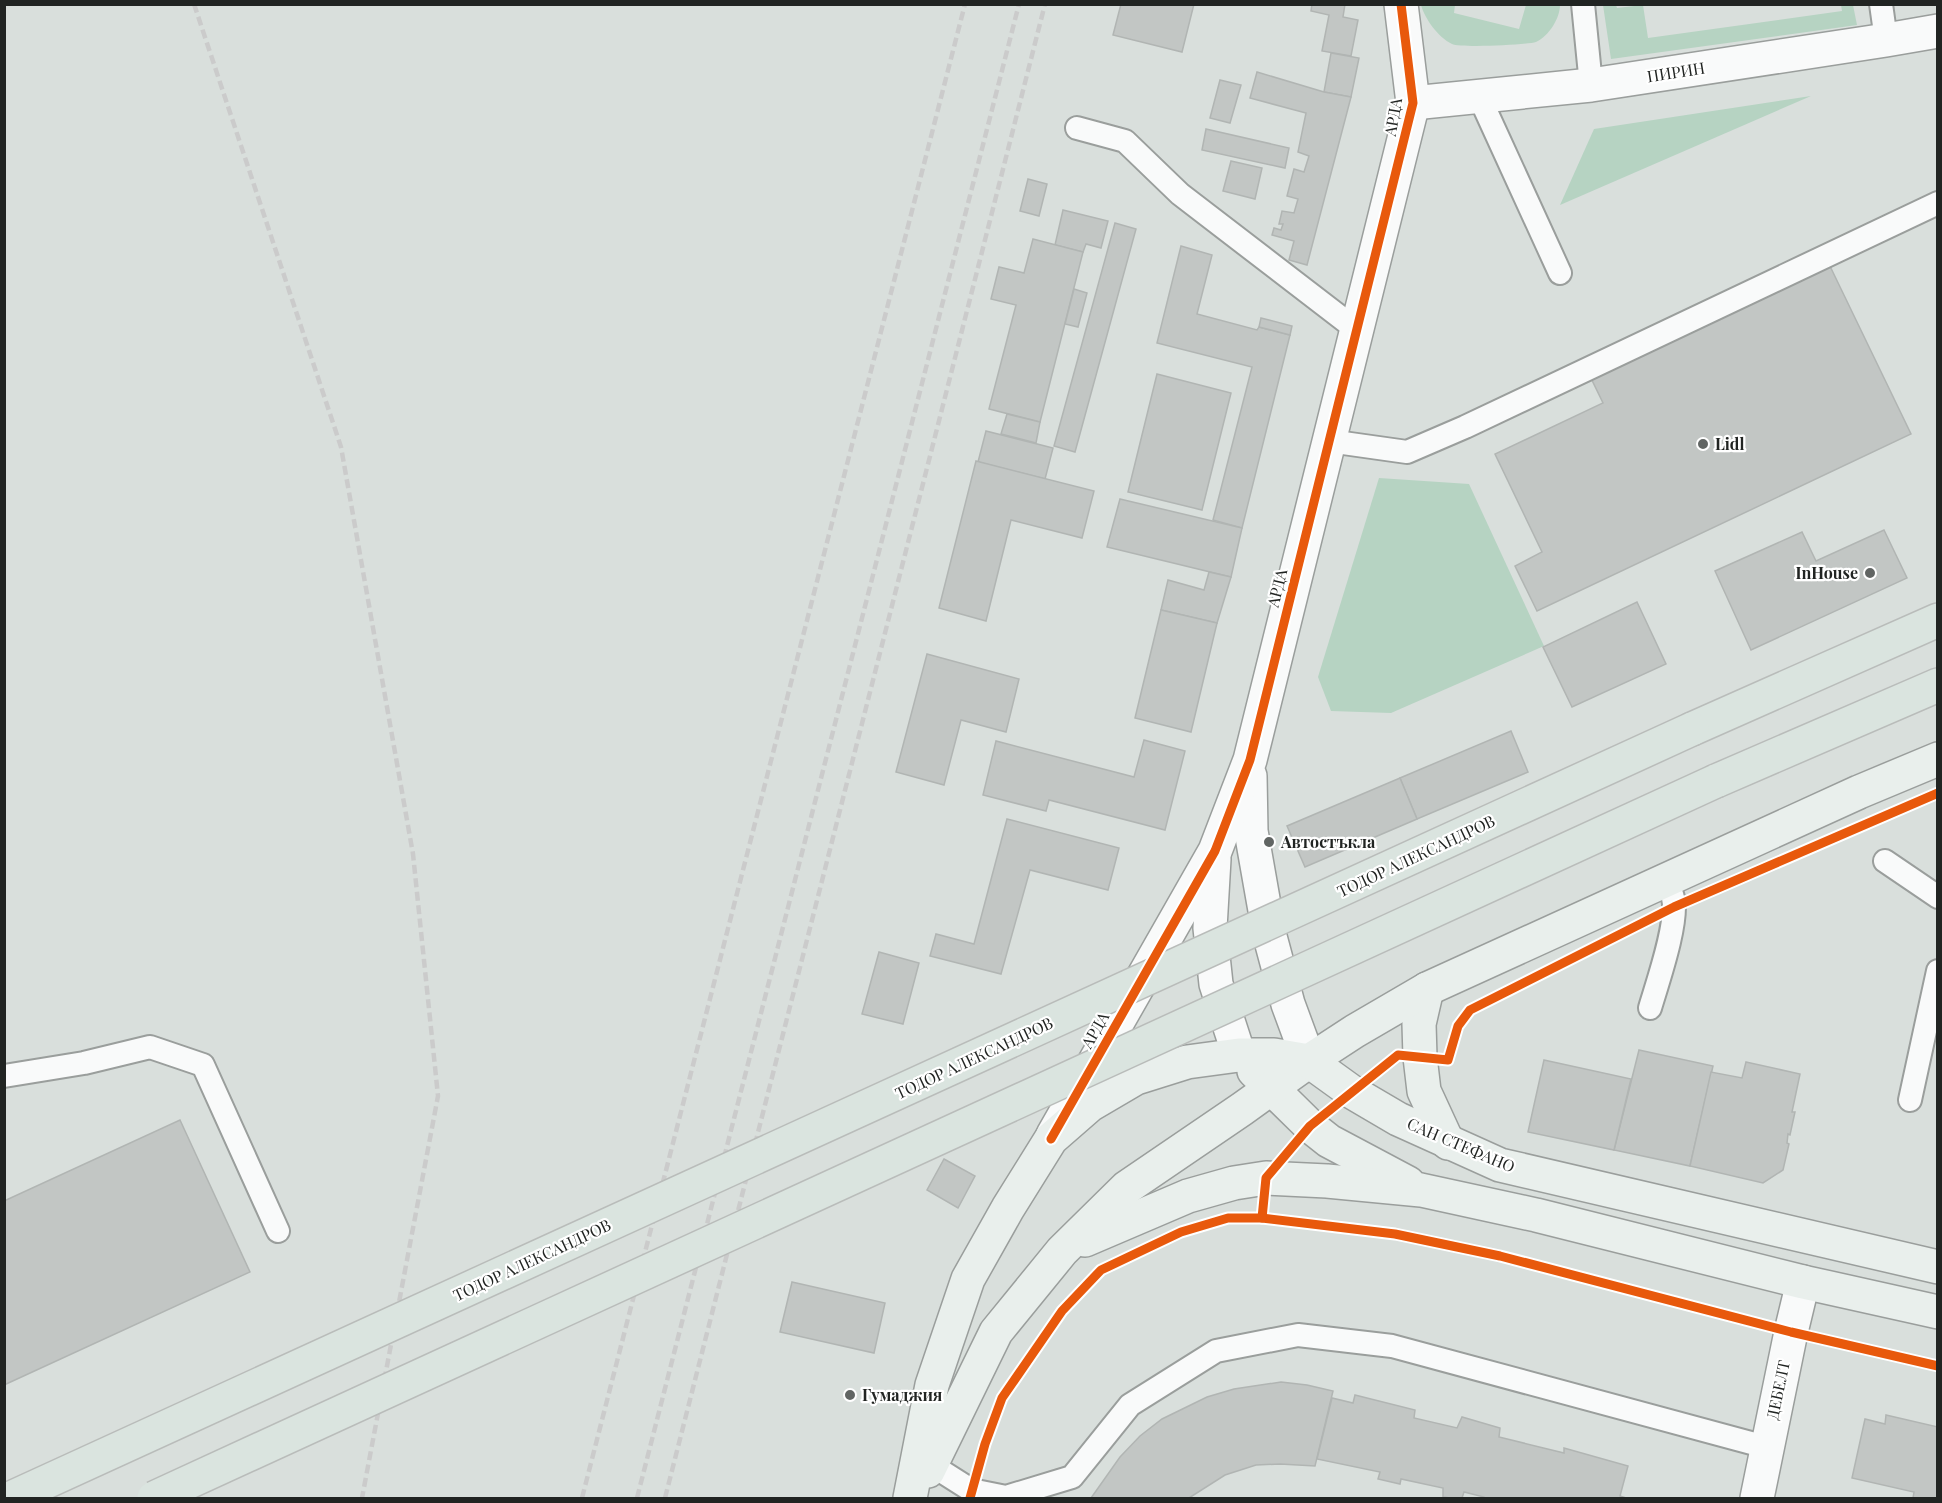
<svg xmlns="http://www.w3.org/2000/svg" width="1942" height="1503" font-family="'Playfair Display',serif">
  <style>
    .green { fill: #b6d3c2 }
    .building { fill: #c2c6c4; stroke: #b1b5b3; stroke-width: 1.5 }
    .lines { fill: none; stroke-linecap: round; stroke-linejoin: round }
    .lane-casing { stroke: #9a9e9c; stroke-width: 26 }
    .street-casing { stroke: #9a9e9c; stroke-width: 36 }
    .secondary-casing { stroke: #9a9e9c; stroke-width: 36 }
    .primary-casing { stroke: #b9bcba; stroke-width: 36 }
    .lane { stroke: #f9fafa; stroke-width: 22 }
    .street { stroke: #f9fafa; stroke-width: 33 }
    .secondary { stroke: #e9efec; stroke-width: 33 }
    .primary { stroke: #dae4df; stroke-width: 33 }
    .rail { stroke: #cbcbcb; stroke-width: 4.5; stroke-dasharray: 9 4.5; stroke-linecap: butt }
    .primary-bridge-casing { stroke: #b9bcba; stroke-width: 36; stroke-linecap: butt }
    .primary-bridge { stroke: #dae4df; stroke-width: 33 }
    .cycleway-casing { stroke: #fff; stroke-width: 13 }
    .cycleway { stroke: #e8590c; stroke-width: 9 }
    .poi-dot { fill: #616563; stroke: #fff; stroke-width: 2 }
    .labels { text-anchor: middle; stroke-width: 4.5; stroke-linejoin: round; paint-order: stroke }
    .street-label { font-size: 16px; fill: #212422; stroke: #fff }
    .poi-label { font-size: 16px; font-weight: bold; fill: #212422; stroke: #fff; text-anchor: start }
  </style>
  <rect width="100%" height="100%" fill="#d9dfdc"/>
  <g class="green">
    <path d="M1421,5h34l-1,8 65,16 7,-24h34c0,13 -11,31 -24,37 -9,3 -76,6 -84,2 -14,-7 -27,-25 -31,-39z"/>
    <polygon points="1603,5 1616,5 1617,8 1643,5 1648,38 1842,11 1841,5 1853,5 1857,25 1611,59"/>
    <polygon points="1811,96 1560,205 1594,129"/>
    <polygon points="1379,478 1469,484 1544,646 1391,713 1331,711 1318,677"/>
  </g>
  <g class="building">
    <polygon points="1121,4 1194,4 1182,52 1113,35"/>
    <polygon points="1312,4 1345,4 1343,17 1358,20 1351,56 1322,51 1329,15 1311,11"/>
    <polygon points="1331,53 1359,58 1351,97 1324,92"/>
    <polygon points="1257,72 1324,92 1351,97 1307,265 1289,260 1294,241 1272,235 1274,228 1281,230 1283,224 1279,224 1282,211 1294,213 1298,199 1287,196 1294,169 1304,172 1309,156 1298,152 1306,113 1250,98"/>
    <polygon points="1220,80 1241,85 1230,123 1210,118"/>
    <polygon points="1206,129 1289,148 1285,168 1202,150"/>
    <polygon points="1231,161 1262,168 1255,199 1223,191"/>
    <polygon points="1028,179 1047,184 1039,216 1020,211"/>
    <polygon points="1063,210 1108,221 1101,248 1086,244 1083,252 1055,245"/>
    <polygon points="1115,223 1136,229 1075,452 1054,446"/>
    <polygon points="1033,239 1083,252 1040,422 989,409 1016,305 991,299 999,267 1024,273"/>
    <polygon points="1181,246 1212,255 1197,314 1257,330 1259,327 1290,335 1242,528 1213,520 1252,367 1157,343"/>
    <polygon points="1828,262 1911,434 1537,611 1515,566 1542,552 1495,454 1603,403 1589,374"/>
    <polygon points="1074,289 1087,293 1078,327 1065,324"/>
    <polygon points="1261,318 1292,326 1290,335 1259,327"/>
    <polygon points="1157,374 1231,393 1202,510 1128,492"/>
    <polygon points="1007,414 1040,422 1036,443 1001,434"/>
    <polygon points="986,431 1053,448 1045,479 978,462"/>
    <polygon points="976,461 1094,491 1082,538 1011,520 986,621 939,608"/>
    <polygon points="1120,499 1242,528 1231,577 1107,547"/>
    <polygon points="1884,530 1907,578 1751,650 1715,571 1802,532 1816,561"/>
    <polygon points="1209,572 1231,577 1217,623 1161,610 1168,580 1204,590"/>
    <polygon points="1637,602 1666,664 1572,707 1543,647"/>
    <polygon points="1161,610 1217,623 1191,732 1135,718"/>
    <polygon points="927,654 1019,679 1006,732 961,720 944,785 896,772"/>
    <polygon points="1511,731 1528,772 1417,819 1400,778"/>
    <polygon points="1144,740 1185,751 1165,830 1049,800 1046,811 983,795 996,741 1134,777"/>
    <polygon points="1400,778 1417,819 1305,867 1287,826"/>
    <polygon points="1007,819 1119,848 1108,890 1030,870 1001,974 930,956 936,934 974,944"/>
    <polygon points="879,952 919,963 903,1024 862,1014"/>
    <polygon points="1639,1050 1713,1066 1690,1166 1614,1150"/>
    <polygon points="1544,1060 1631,1079 1614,1150 1528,1132"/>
    <polygon points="1746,1062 1800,1074 1792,1112 1795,1112 1790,1135 1788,1134 1787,1143 1789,1144 1783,1170 1763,1183 1690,1166 1711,1072 1742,1078"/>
    <polygon points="180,1120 250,1272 4,1385 4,1201"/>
    <polygon points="944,1159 975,1176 958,1208 927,1190"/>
    <polygon points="792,1282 885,1303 874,1353 780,1332"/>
    <polygon points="1281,1382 1307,1385 1333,1391 1315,1466 1280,1464 1256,1465 1225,1475 1189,1498 1091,1498 1120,1457 1140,1436 1162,1419 1207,1397 1234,1389"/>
    <polygon points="1355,1395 1415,1410 1414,1418 1457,1428 1462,1417 1500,1428 1499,1437 1564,1453 1564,1448 1628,1466 1620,1496 1626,1498 1484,1498 1484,1497 1464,1492 1462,1498 1450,1498 1443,1497 1443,1488 1401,1479 1400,1484 1378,1479 1380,1472 1317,1459 1332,1398 1353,1403"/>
    <polygon points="1886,1415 1938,1427 1938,1498 1913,1498 1914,1492 1852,1478 1865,1419 1885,1424"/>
  </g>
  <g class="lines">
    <defs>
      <g id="lane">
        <polyline points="1583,4 1591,85"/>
        <polyline points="1881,4 1886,40"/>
        <polyline points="1479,96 1560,273"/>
        <polyline points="1077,128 1125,141 1180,194 1357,330"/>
        <polyline points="1329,441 1407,452 1465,427 1938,203"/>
        <polyline points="1885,861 1938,897"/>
        <path d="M1650,1008c7,-24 29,-87 23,-110 -1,-6 -5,-12 -7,-17"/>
        <polyline points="4,1076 84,1063 150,1047 203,1065 278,1231"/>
        <polyline points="1910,1100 1938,971"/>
        <polyline points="930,1464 971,1490 1006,1497 1072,1477 1130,1405 1216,1351 1298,1335 1392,1346 1766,1447"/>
      </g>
      <g id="street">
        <polyline points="1413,103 1591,85 1886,40 1938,31"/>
        <polyline points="1250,776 1251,831 1269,933 1288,1004 1309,1061"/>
        <polyline points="1214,859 1210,928 1216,984 1239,1055"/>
        <polyline points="1053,1135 1215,851 1250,760 1413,103 1401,4"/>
        <polyline points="1757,1498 1791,1332 1803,1282"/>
      </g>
      <g id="secondary">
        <polyline points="1427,989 1419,1024 1420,1057 1424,1091 1448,1143"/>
        <polyline points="1254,1071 1310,1126 1329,1141 1408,1183"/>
        <polyline points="1085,1240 1188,1196 1234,1183 1266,1178 1327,1181 1421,1190 1536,1215 1803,1282 1938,1312"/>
        <polyline points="928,1471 996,1332 1062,1251 1126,1188 1242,1109 1309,1061 1355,1031 1427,989 1859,792 1938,759"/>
        <polyline points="910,1498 932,1385 968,1279 1008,1208 1051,1139 1090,1105 1136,1078 1187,1062 1239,1055 1274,1055 1309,1061 1352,1092 1398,1119 1500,1165 1938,1267"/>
      </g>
      <g id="primary">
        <polyline points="1692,729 1938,620"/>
        <polyline points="1716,781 1938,685"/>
      </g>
    </defs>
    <use href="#lane" class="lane-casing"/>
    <use href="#street" class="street-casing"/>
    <use href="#secondary" class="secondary-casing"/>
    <use href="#primary" class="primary-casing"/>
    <use href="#lane" class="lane"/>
    <use href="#street" class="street"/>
    <use href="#secondary" class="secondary"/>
    <use href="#primary" class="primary"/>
    <g class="rail">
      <polyline points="194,4 341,447 413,854 438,1096 362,1498"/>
      <polyline points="582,1498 965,4"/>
      <polyline points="637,1498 1019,4"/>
      <polyline points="665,1498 1045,4"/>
    </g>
    <defs>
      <g id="primary-bridge">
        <polyline points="11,1498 1692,729"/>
        <polyline points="154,1498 1716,781"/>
      </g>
    </defs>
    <use href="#primary-bridge" class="primary-bridge-casing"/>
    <use href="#primary-bridge" class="primary-bridge"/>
    <defs>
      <g id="cycleway">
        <polyline points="1051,1139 1215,851 1250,760 1413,103 1401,4"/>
        <polyline points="1262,1218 1395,1234 1500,1256 1791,1332 1938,1366"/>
        <polyline points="970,1498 985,1444 1002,1398 1062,1311 1101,1270 1181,1232 1228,1218 1262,1218 1266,1178 1310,1126 1398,1055 1448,1060 1458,1026 1470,1010 1674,907 1938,793"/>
      </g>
    </defs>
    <use href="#cycleway" class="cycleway-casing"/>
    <use href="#cycleway" class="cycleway"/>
  </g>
  <g class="poi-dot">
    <circle cx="1703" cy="444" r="6"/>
    <circle cx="1870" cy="573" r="6"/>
    <circle cx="1269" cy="842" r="6"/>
    <circle cx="850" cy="1395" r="6"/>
  </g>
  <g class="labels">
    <g class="street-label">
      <text transform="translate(1676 72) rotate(-9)" y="6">ПИРИН</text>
      <text transform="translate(1393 117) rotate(-80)" y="6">АРДА</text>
      <text transform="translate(1277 588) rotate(-76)" y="6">АРДА</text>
      <text transform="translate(1416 856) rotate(-25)" y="6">ТОДОР АЛЕКСАНДРОВ</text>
      <text transform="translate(1095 1030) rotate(-60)" y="6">АРДА</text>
      <text transform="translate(974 1058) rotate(-25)" y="6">ТОДОР АЛЕКСАНДРОВ</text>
      <text transform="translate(1461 1145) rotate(23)" y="6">САН СТЕФАНО</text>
      <text transform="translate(532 1260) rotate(-25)" y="6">ТОДОР АЛЕКСАНДРОВ</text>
      <text transform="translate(1778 1390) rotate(-78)" y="6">ДЕБЕЛТ</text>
    </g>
    <g class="poi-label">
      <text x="1715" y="450">Lidl</text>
      <text x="1858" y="579" text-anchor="end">InHouse</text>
      <text x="1281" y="848">Автостъкла</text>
      <text x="862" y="1401">Гумаджия</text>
    </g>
  </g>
  <rect width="1942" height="1503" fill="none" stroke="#212422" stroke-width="12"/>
</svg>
